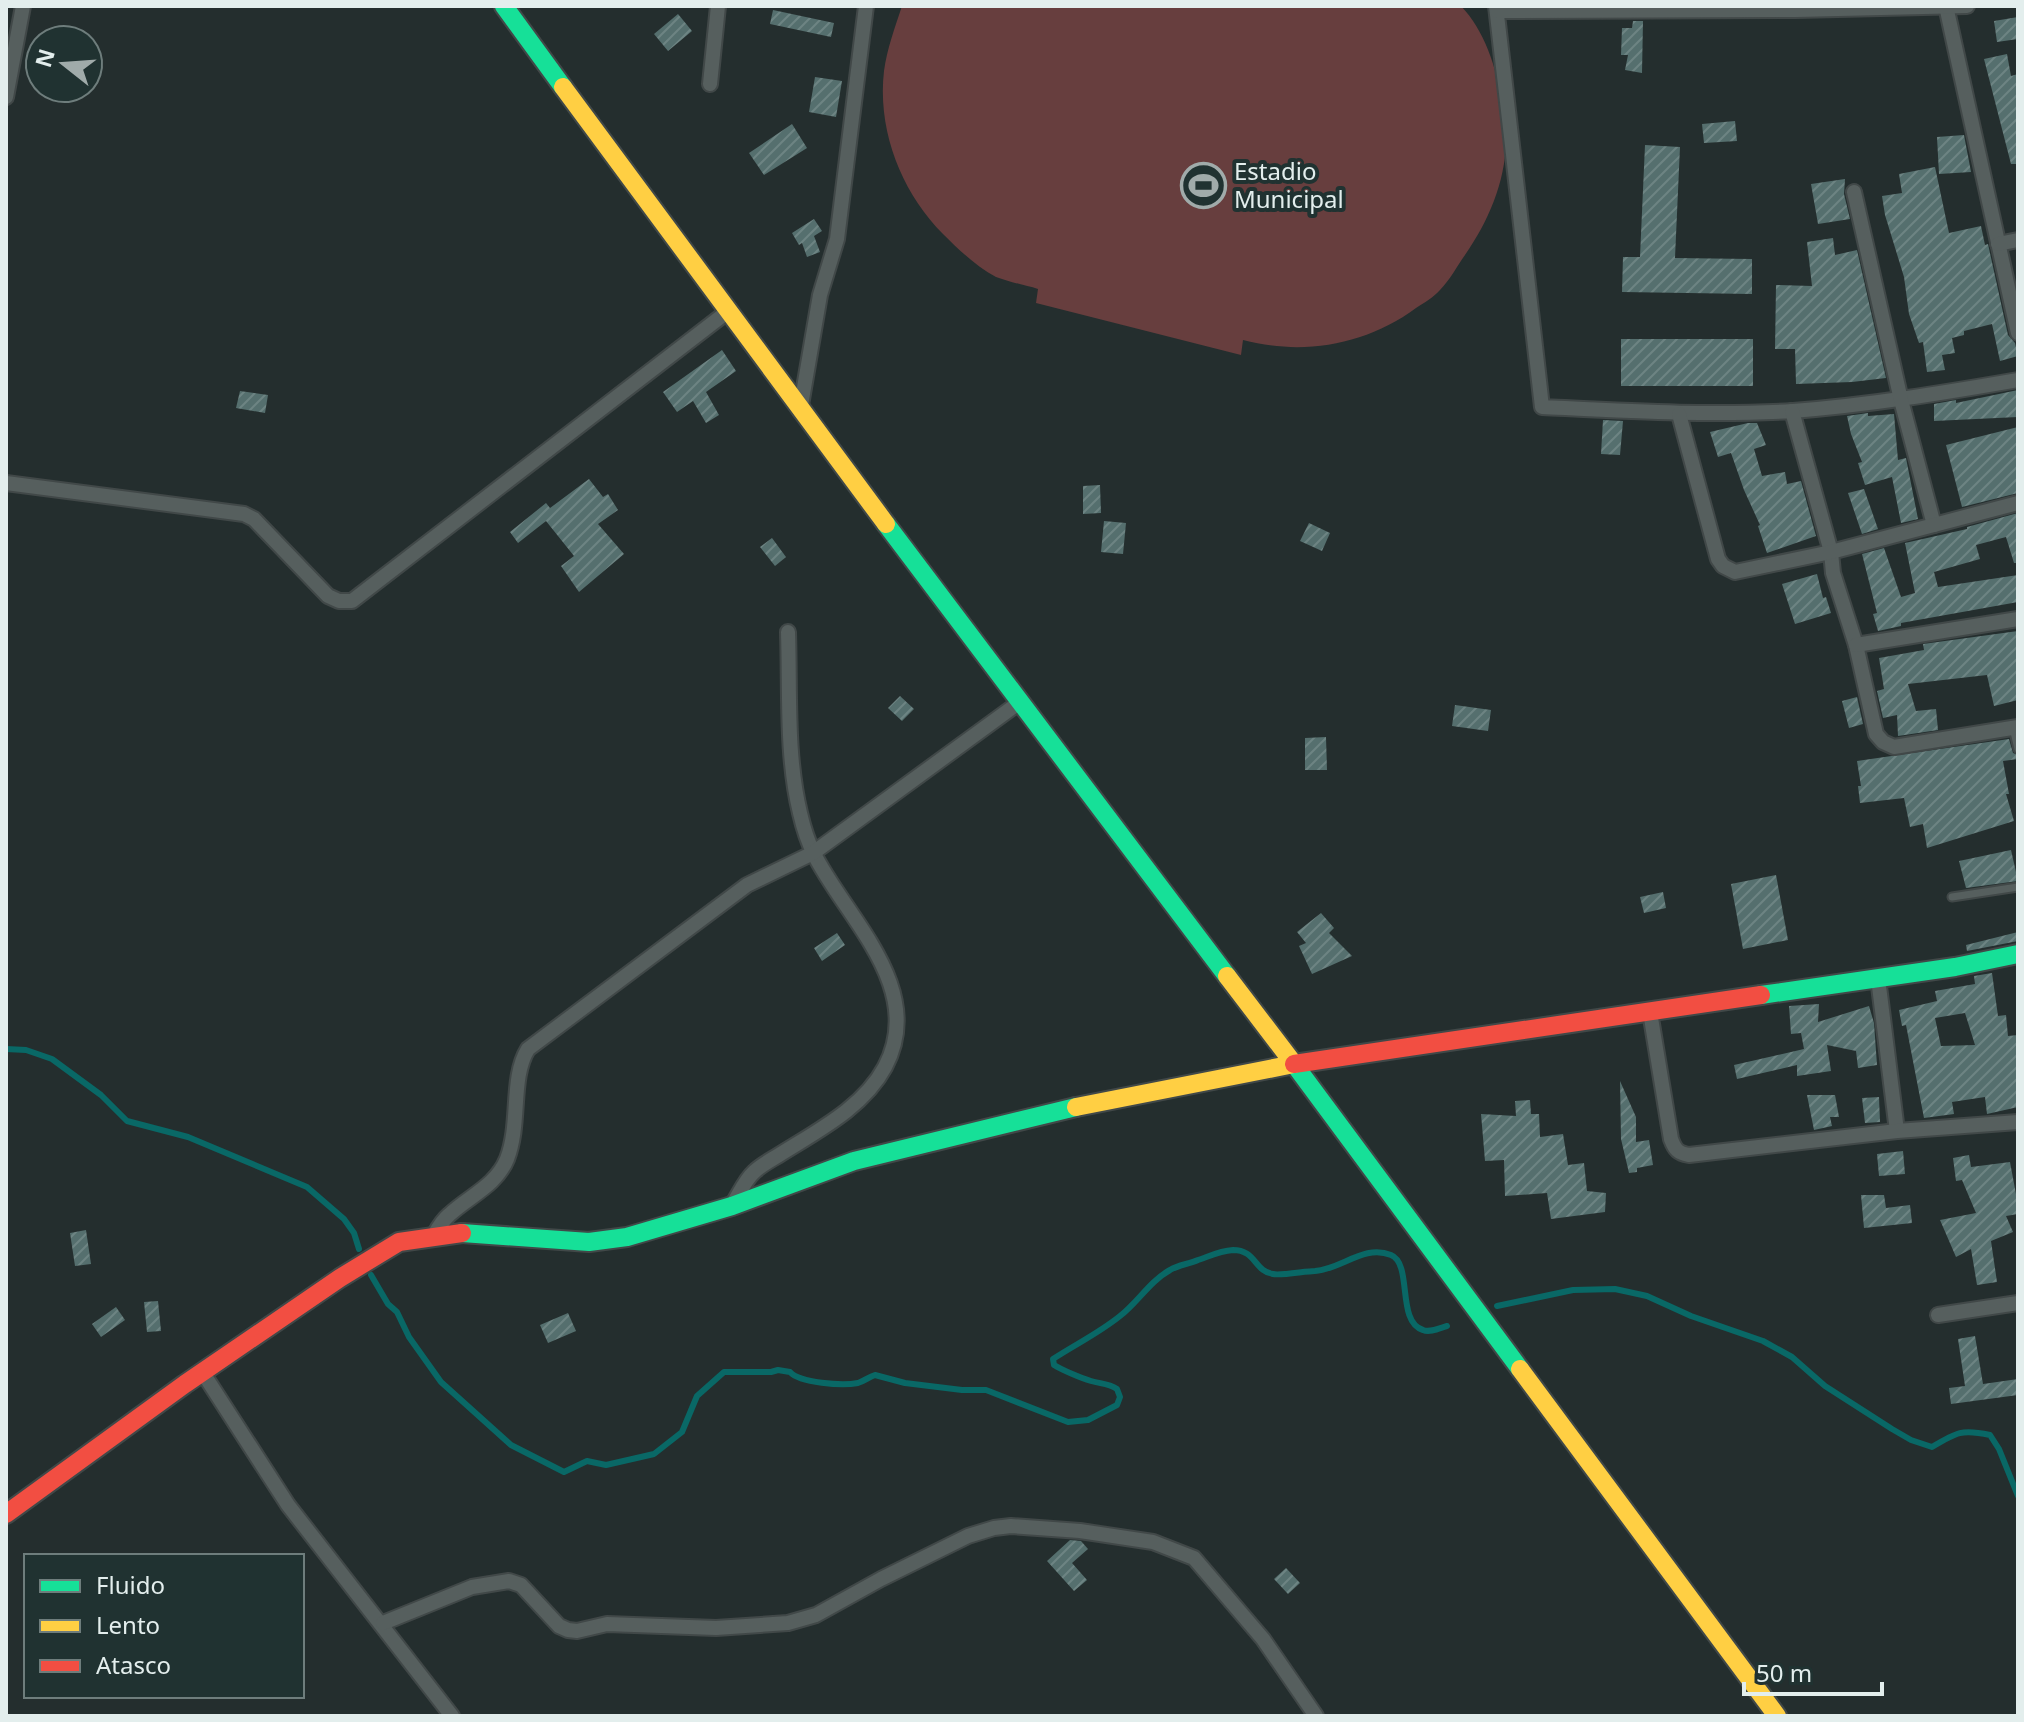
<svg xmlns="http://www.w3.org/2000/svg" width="2024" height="1722" font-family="'Noto Sans',sans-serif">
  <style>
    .green { fill: #673e3e }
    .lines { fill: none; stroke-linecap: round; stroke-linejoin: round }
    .stream { stroke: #096866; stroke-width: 6 }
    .building { fill: url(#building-hatch); fill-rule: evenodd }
    .lane-casing { stroke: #414848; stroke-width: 11 }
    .street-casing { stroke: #414848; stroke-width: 18 }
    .fast-casing { stroke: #414848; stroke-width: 22 }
    .slow-casing { stroke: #414848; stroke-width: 22 }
    .jam-casing { stroke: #414848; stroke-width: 22 }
    .lane { stroke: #565f5e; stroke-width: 7 }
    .street { stroke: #565f5e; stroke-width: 14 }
    .fast { stroke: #16e098; stroke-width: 18 }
    .slow { stroke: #ffcf43; stroke-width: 18 }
    .jam { stroke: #f24e42; stroke-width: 18 }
    .labels { text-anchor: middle; stroke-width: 8; stroke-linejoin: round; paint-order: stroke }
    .poi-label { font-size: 24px; fill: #e3eeed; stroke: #203231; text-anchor: start }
  </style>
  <defs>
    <pattern id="building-hatch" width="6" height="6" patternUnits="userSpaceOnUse" patternTransform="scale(2)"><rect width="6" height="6" fill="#556f6e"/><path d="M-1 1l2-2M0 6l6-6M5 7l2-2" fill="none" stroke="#6d8483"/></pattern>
  </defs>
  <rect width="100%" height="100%" fill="#242e2e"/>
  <path class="green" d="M902,6h559c23,24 36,62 40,94 2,13 6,29 5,42 -1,41 -18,80 -41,113 -8,11 -15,25 -25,35 -6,7 -16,13 -24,18 -50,37 -113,48 -173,32l-2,15 -205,-52 2,-14c-13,-4 -29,-7 -42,-12 -19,-10 -37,-27 -53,-43 -41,-41 -66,-103 -59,-163 3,-22 11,-44 18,-65z"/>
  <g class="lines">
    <g class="stream">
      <polyline points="6,1049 26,1050 52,1059 101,1095 127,1121 188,1137 307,1187 344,1219 354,1233 359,1249"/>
      <path d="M371,1275l17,29 9,8 12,25 32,45 70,63 53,27 23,-11 19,4 48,-11 28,-22 15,-36 27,-24h47l7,-2 12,2c10,11 52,14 68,11 6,-2 11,-6 17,-8l30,8 57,7h24l82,32 20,-2 29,-15 3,-8 -3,-8c-9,-6 -16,-5 -26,-8 -10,-3 -29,-11 -37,-16l-1,-6c23,-15 46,-26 67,-43 18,-14 30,-35 50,-46 8,-5 19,-6 28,-10 12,-4 21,-9 35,-10 23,0 21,21 40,24 7,2 33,-3 42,-3 27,-2 49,-27 76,-16 22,9 5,67 32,75 7,3 17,-2 24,-4"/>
      <path d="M1497,1306l76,-16 42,-1 32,7 44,20 72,25 29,16 33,29 67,43 19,11 21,7c25,-15 30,-18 58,-12l9,14 19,47"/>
    </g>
  </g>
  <g class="building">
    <polygon points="773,10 834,23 831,37 770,24"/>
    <polygon points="678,14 692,31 668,51 654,34"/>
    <polygon points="2018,17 2018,39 1997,42 1994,21"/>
    <polygon points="1633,21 1643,21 1642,73 1625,70 1628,55 1621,55 1622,28 1632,28"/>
    <polygon points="2007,54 2011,76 2018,74 2018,164 2011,164 1984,59"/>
    <polygon points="815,77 842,81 836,117 809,112"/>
    <polygon points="1735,121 1737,141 1704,143 1702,124"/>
    <polygon points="792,124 807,148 764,175 749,153"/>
    <polygon points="1964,135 1971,172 1939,174 1937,137"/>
    <polygon points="1645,145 1680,147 1675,258 1752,259 1752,294 1622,292 1623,257 1640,257"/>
    <polygon points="1935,167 1949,233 1981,226 1985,245 1988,244 2008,335 2015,343 2018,356 2000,361 1992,324 1964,331 1964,335 1952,338 1955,353 1942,355 1945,370 1927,372 1923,342 1919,343 1909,314 1904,277 1885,215 1882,196 1902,193 1899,174"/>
    <polygon points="1845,179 1844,194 1850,219 1818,224 1811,184"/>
    <polygon points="814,219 822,231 814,236 820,252 807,257 802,243 799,245 792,233"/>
    <polygon points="1833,238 1835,255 1857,250 1886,378 1852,382 1796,384 1795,349 1775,349 1776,285 1812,286 1807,242"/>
    <rect x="1621" y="339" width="132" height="47"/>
    <polygon points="722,350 736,371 706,392 719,415 706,423 693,401 677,412 663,392"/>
    <polygon points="2018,390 2018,417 1934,421 1934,404 1956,400 1956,403"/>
    <polygon points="240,391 268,395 265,413 236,408"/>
    <polygon points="1868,413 1868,416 1894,414 1898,460 1906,458 1918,519 1901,523 1892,477 1865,485 1858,463 1862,462 1851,434 1847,416"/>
    <polygon points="1603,420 1623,421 1620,455 1601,454"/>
    <polygon points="1748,423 1757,423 1766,445 1754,449 1762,476 1785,472 1787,484 1801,481 1816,536 1767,553 1758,526 1760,525 1744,490 1731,453 1718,457 1710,432"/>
    <polygon points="2018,427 2018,493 1962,507 1946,445"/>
    <polygon points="589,479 603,497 608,494 618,510 598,524 624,554 579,592 561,566 574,556 546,521 518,543 510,532 546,503 550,508"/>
    <polygon points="1100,485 1101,513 1083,514 1083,486"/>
    <polygon points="1864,489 1878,529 1862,534 1848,493"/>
    <polygon points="2018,513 2018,563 2014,563 2006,537 1976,545 1980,559 1934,572 1938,587 2018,575 2018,602 1901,623 1901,626 1878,631 1873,614 1877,613 1862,554 1884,548 1901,597 1915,593 1905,543 1967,529 1967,527"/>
    <polygon points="1104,521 1126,523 1123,554 1101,552"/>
    <polygon points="1309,523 1330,533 1322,551 1300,541"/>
    <polygon points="772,538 786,557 775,566 760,547"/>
    <polygon points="1817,574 1823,598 1826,597 1831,613 1795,624 1782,584"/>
    <polygon points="2018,631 2018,700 1994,706 1987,675 1908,684 1916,711 1936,709 1938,730 1898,736 1897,715 1883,718 1877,691 1884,689 1879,658 1924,650 1923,644"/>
    <polygon points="900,696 914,709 902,721 888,708"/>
    <polygon points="1857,697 1863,724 1849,728 1842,701"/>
    <polygon points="1455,705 1491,710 1488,731 1452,726"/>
    <polygon points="1326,737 1327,770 1305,770 1305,738"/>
    <polygon points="2009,739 2013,753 2018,755 2018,759 2003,761 2009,794 2006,794 2014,821 1927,848 1923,824 1910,827 1904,798 1860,803 1858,786 1861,786 1857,761"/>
    <polygon points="2011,850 2018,881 1966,888 1959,861"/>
    <polygon points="1776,875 1788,940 1743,949 1731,884"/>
    <polygon points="1663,892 1666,908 1644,913 1640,897"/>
    <polygon points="1321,913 1334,928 1329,933 1352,956 1312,974 1299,946 1306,943 1297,932"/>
    <polygon points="2018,932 2018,941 1967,951 1966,945"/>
    <polygon points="837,933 845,945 822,961 814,948"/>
    <path d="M1992,973l6,43 8,-1 2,21 10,-1v72l-31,7 -2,-17 -33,5 2,12 -30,4 -18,-93 -4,1 -3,-16 38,-9 -2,-10 40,-7 -1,-8zM1965,1013l10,32 -34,1 -6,-28z"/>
    <polygon points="1819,1004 1818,1022 1869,1006 1874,1023 1877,1065 1858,1068 1856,1051 1827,1045 1831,1071 1797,1076 1797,1065 1737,1079 1734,1065 1804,1049 1801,1033 1791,1034 1789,1006"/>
    <polygon points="1620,1081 1636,1117 1636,1142 1649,1140 1653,1165 1637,1168 1637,1172 1629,1173 1621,1139"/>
    <polygon points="1807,1095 1835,1095 1839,1117 1830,1117 1832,1126 1814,1130"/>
    <polygon points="1879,1097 1880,1122 1865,1123 1862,1098"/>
    <polygon points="1530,1100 1531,1114 1539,1114 1540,1137 1563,1134 1568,1165 1584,1163 1587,1191 1606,1193 1605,1212 1551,1219 1547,1193 1505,1196 1504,1160 1485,1161 1481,1114 1516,1116 1515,1101"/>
    <polygon points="1903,1151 1905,1174 1879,1176 1877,1154"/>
    <polygon points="1969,1155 1971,1167 2010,1162 2018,1205 2018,1214 2006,1216 2013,1232 1991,1241 1997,1282 1977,1285 1971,1249 1956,1257 1940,1220 1976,1213 1962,1180 1956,1181 1953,1158"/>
    <polygon points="1861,1195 1884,1195 1886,1208 1910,1205 1912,1223 1864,1228"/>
    <polygon points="86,1230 91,1264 75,1266 70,1233"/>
    <polygon points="158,1301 161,1331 147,1332 144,1302"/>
    <polygon points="116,1307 125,1320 101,1337 92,1324"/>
    <polygon points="568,1313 576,1331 548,1343 540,1325"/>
    <polygon points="1975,1336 1983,1384 2018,1379 2018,1395 1951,1404 1949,1388 1965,1386 1958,1339"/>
    <polygon points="1070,1540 1081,1541 1088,1549 1072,1563 1087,1580 1074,1591 1047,1561"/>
    <polygon points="1286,1568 1300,1583 1288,1594 1274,1579"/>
  </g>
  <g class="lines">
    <defs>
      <g id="lane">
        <polyline points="2013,728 2018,749"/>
        <polyline points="1952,897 2018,887"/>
      </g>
      <g id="street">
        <path d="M1496,6l46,401c84,4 168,9 251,4 76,-6 150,-18 225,-31"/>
        <polyline points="1946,6 2018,333"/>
        <polyline points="1497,11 1796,10 1967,6"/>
        <polyline points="710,84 718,6"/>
        <polyline points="6,97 23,6"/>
        <polyline points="1854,192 1901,400 1934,525"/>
        <polyline points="1998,244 2018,240"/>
        <polyline points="800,411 820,295 837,239 866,6"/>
        <polyline points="1792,411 1831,552 1833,573 1856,645 1876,734 1883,742 1894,747 2018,727"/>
        <polyline points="1679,414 1718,559 1723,566 1735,572 1831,552 2018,503"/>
        <polyline points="6,483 244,514 254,519 328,596 339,601 352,601 727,312"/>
        <polyline points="1856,645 2018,619"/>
        <polyline points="1878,978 1897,1131"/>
        <path d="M1650,1012l21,127c4,11 7,14 18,16l208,-24 121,-9"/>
        <path d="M734,1202c6,-10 12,-23 20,-30 7,-7 17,-12 25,-17 38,-24 84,-47 106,-88 42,-79 -39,-149 -71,-213 -6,-12 -11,-28 -14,-41 -14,-58 -10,-121 -12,-181"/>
        <path d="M434,1235c4,-7 9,-15 15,-20 20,-19 47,-29 58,-56 14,-36 3,-81 21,-110l219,-164 66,-32 207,-151"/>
        <polyline points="1938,1315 2018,1303"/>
        <polyline points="203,1373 288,1505 452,1716"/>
        <polyline points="383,1623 472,1587 509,1581 521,1585 559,1626 568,1630 577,1631 607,1624 716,1628 788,1623 816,1615 881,1579 968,1536 994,1528 1011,1526 1080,1531 1153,1542 1194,1558 1263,1639 1316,1716"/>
      </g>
      <g id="fast">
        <polyline points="504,6 563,87"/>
        <polyline points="886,524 1227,976"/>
        <polyline points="1761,995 1955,967 2018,954"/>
        <polyline points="1294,1064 1520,1369"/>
        <polyline points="462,1233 589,1242 627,1237 732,1206 854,1161 1076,1107"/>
      </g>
      <g id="slow">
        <polyline points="563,87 886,524"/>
        <polyline points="1076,1107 1294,1064 1227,976"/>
        <polyline points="1520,1369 1777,1716"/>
      </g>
      <g id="jam">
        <polyline points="1294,1064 1761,995"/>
        <polyline points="6,1514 185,1384 340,1278 399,1242 462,1233"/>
      </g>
    </defs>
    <use href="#lane" class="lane-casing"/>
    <use href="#street" class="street-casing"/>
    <use href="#fast" class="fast-casing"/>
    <use href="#slow" class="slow-casing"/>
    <use href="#jam" class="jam-casing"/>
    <use href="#lane" class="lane"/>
    <use href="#street" class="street"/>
    <use href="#fast" class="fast"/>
    <use href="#slow" class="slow"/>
    <use href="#jam" class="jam"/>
  </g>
  <defs>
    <symbol id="stadium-ring" viewBox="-11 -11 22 22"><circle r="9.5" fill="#203231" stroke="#a0abaa" stroke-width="1.5"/><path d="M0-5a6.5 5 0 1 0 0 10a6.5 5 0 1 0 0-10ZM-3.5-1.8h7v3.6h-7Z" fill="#a0abaa"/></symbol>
  </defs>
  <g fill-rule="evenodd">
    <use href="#stadium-ring" x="1178" y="160" width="51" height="51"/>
  </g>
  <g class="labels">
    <g class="poi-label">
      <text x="1234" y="180">Estadio<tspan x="1234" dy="28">Municipal</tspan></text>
    </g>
  </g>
  <rect width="2024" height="1722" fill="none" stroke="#e3eeed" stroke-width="16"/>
  <rect x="24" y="1554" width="280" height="144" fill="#203231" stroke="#6e7d7c" stroke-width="2"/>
  <rect x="40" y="1580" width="40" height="12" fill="#16e098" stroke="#6e7d7c" stroke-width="2"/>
  <text x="96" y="1594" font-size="24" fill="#e3eeed">Fluido</text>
  <rect x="40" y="1620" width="40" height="12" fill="#ffcf43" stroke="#6e7d7c" stroke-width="2"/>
  <text x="96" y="1634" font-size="24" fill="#e3eeed">Lento</text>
  <rect x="40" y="1660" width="40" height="12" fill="#f24e42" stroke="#6e7d7c" stroke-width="2"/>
  <text x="96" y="1674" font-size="24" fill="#e3eeed">Atasco</text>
  <g transform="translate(64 64) rotate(287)"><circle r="38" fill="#203231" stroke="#6e7d7c" stroke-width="2"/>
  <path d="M0-6L14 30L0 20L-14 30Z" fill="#a0abaa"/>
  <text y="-12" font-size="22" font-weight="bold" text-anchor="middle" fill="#e3eeed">N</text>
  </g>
  <path d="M1744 1682v12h138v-12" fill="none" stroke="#e3eeed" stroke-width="4"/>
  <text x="1756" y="1682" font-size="24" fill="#e3eeed" stroke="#203231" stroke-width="6" paint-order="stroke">50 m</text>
</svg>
